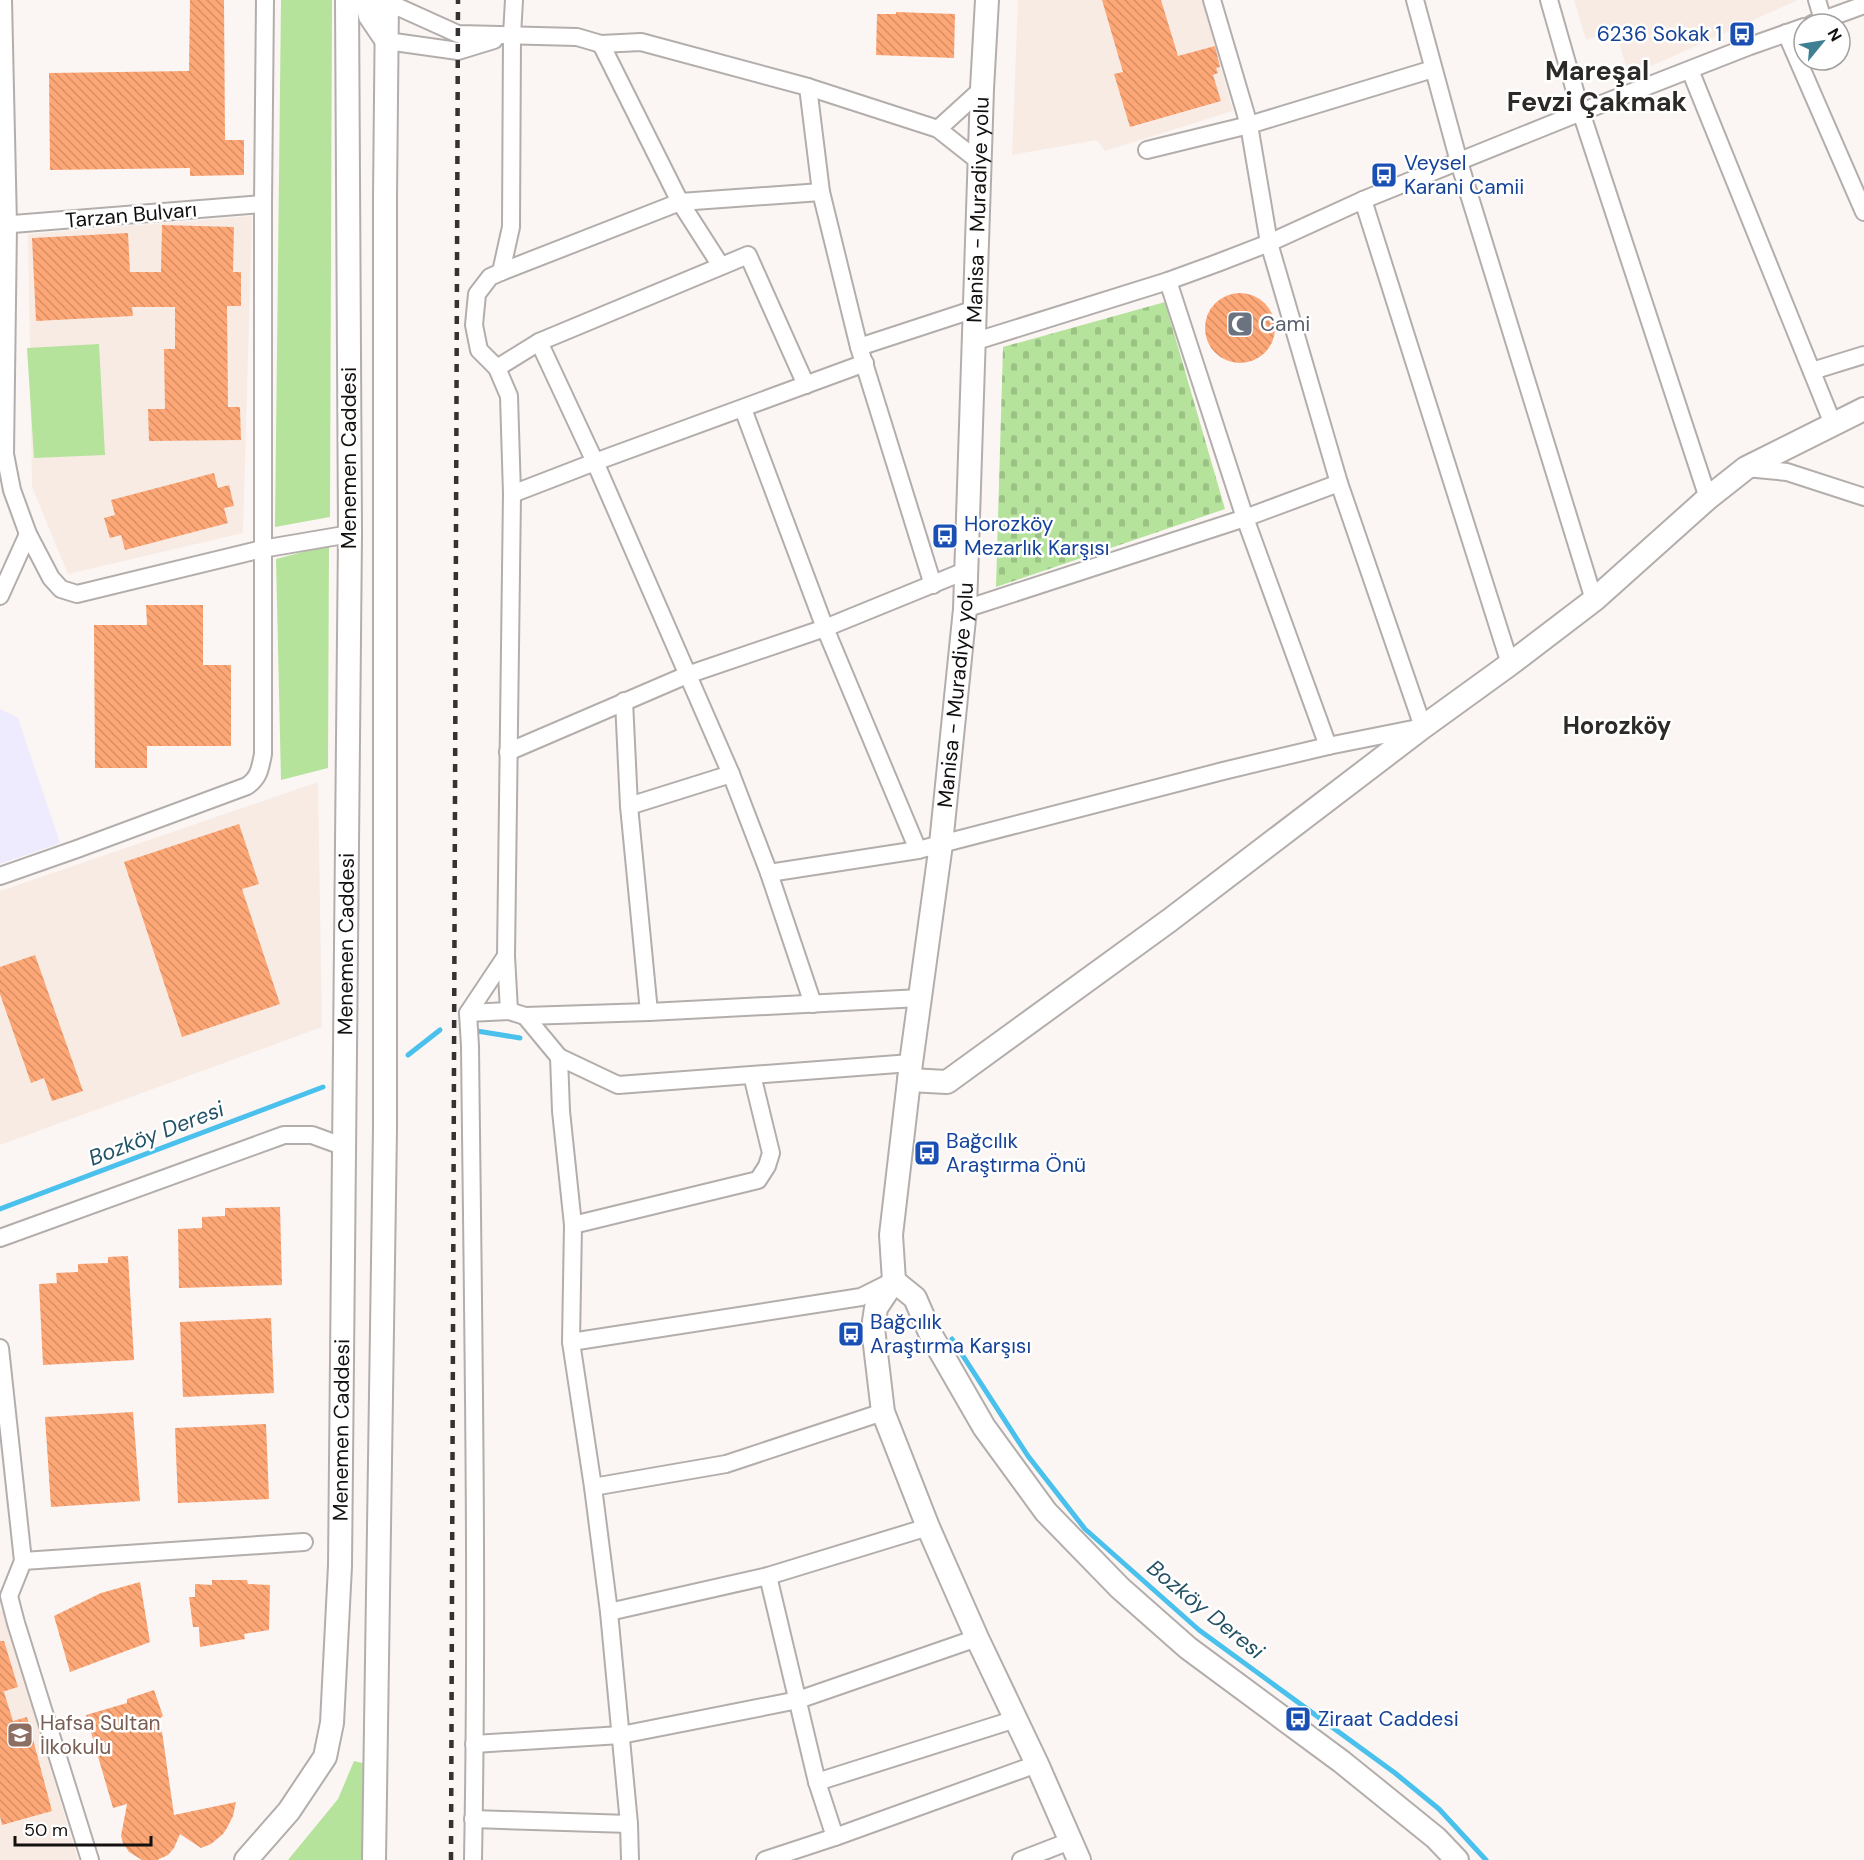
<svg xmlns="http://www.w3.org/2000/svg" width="1864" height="1860" font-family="'DM Sans',sans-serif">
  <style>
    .built { fill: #f8ebe4 }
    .medical { fill: #edebfd }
    .grass { fill: #b5e39b }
    .cemetery { fill: url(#cemetery-stones) }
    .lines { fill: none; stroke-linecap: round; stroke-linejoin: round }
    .stream { stroke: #4ac0ec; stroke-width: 5 }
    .building { fill: url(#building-back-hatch) }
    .street-casing { stroke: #b3aeab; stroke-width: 20 }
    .secondary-casing { stroke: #b3aeab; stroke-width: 26 }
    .street { stroke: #fff; stroke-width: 16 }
    .secondary { stroke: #fff; stroke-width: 22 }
    .rail { stroke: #353231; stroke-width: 4.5; stroke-dasharray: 8 8; stroke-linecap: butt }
    .labels { text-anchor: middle; stroke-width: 5; stroke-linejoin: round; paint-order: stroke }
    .transit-label { font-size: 21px; fill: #164399; stroke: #fff; text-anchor: start }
    .street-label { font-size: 21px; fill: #131110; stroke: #fff }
    .worship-label { font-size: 21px; fill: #5b616d; stroke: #fff; text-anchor: start }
    .education-label { font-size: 21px; fill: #785e54; stroke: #fff; text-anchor: start }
    .water-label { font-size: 22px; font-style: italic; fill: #225265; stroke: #fff }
    .quarter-label { font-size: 24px; font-weight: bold; fill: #2d2927; stroke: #fff }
    .district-label { font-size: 27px; font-weight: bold; fill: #2d2927; stroke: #fff }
  </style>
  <defs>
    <pattern id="cemetery-stones" width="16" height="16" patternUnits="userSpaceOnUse" patternTransform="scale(1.5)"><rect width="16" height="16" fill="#b5e39b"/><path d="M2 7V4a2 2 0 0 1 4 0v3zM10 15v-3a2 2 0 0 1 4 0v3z" fill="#9bc284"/></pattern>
    <pattern id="building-back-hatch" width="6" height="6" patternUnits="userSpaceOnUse" patternTransform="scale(1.5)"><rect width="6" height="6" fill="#fda776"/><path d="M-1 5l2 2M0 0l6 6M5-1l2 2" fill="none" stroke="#d88f65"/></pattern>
  </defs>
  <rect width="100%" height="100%" fill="#fbf6f4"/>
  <g class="built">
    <polygon points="1018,0 1202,0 1233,111 1105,151 1097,140 1012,155"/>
    <polygon points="1574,0 1798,0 1629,76 1615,29 1586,40"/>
    <polygon points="252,216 243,533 68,574 32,487 28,234"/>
    <polygon points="318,782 322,1027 0,1145 0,891"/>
    <polygon points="3,1610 78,1860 0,1860 0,1611"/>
  </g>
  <polygon class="medical" points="0,709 18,718 60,843 0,864"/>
  <g class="grass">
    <polygon points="281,0 332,0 330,517 275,527"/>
    <polygon points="99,344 105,455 34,458 27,348"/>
    <polygon points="329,545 328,768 281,780 276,559"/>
    <polygon points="354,1761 363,1763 363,1860 288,1860 338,1799"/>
  </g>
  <polygon class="cemetery" points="1165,302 1225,509 996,587 1003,347"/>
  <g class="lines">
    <g class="stream">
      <polyline points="477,1031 520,1038"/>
      <polyline points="408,1055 440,1030"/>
      <polyline points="0,1209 323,1087"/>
      <polyline points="952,1339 1028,1456 1085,1529 1199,1630 1395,1773 1439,1809 1486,1860"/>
    </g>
  </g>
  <g class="building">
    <polygon points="190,0 224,0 225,140 244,140 244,175 190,176 190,168 50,170 49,73 189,71"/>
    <polygon points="1102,0 1161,0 1178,56 1215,46 1220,67 1216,68 1218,73 1213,75 1221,101 1130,127 1114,74 1123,72"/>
    <polygon points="896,12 955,14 954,58 876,55 877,14 896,14"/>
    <polygon points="162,225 234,227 233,272 241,272 241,306 227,306 228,407 240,407 241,440 149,441 148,409 165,409 164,349 175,349 175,307 132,307 133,316 36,321 32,238 128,233 130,272 161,272"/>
    <circle cx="1240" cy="328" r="35"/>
    <polygon points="214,473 218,488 229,485 234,506 224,508 228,523 125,550 121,535 110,538 104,518 115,515 111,500"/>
    <polygon points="146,605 203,605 203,665 231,665 231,746 147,746 147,768 95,768 94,625 147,625"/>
    <polygon points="239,824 259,884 242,889 280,1004 182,1037 124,862"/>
    <polygon points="35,955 83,1091 52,1101 44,1078 31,1083 0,994 0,967"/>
    <polygon points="280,1207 282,1285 179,1288 178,1229 202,1228 202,1217 225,1216 225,1208"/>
    <polygon points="128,1256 134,1360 43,1365 39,1284 57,1283 56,1273 78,1272 78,1264 108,1263 108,1257"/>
    <polygon points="271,1318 274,1393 183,1397 180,1322"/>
    <polygon points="133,1412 140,1501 51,1507 45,1417"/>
    <polygon points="266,1424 269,1499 178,1503 175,1428"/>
    <polygon points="212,1580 247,1580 248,1584 270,1585 269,1630 244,1634 245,1639 200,1647 199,1627 193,1627 189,1597 195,1597 195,1584 212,1585"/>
    <polygon points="140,1582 150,1642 70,1672 54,1616 101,1593"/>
    <polygon points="0,1641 4,1641 18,1687 2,1692 4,1692 13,1721 27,1717 52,1811 2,1825 0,1816"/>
    <polygon points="154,1690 163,1716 160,1718 174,1815 236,1802 233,1816 227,1828 223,1834 211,1844 201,1848 180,1834 174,1848 168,1855 157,1860 142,1860 129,1852 123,1843 121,1836 127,1804 113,1808 86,1715 127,1703 127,1699"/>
  </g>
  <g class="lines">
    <defs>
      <g id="street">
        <polyline points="3,0 8,225 5,454 12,490 28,534 51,578 61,589 77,594 262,549 350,534"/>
        <polyline points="1415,0 1459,162 1594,600"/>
        <polyline points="1549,0 1581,112 1708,498"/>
        <polyline points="1817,0 1823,20"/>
        <polyline points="387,2 458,34 577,37 601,44 641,42 808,87 938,129 981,163"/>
        <polyline points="1812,24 1864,5"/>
        <polyline points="1786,33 1864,212"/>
        <polyline points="387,41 458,51 494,40"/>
        <polyline points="601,44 680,202 721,266"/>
        <polyline points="1690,70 1833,424"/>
        <polyline points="808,87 821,192 859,347 933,585"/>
        <polyline points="938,129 982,89"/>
        <polyline points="1147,150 1249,125 1433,69"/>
        <polyline points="1363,200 1510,664"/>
        <polyline points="0,225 263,204"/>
        <polyline points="501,272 680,202 821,192"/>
        <polyline points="1168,281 1245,518 1328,746"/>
        <polyline points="539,342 595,462 731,774 769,873 813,1004"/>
        <polyline points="973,342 1168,281 1220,262 1269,243 1363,200 1581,112 1750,46 1804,27"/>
        <polyline points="859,347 975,309"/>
        <polyline points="497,368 539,342 748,255 806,385"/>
        <polyline points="1812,371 1864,355"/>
        <polyline points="743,409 825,628 918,850"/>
        <polyline points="1746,468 1787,472 1864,497"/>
        <polyline points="512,494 595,462 865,363"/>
        <polyline points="0,596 28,534"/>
        <polyline points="965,609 1245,518 1339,483"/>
        <polyline points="624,701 629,806 649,1012"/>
        <polyline points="508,752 687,675 825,628 965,571"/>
        <polyline points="629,806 731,774"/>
        <polyline points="769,873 918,850 1223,771 1328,746 1423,727 1339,483 1269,243 1249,125 1212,0"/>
        <path d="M0,876l77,-27 170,-63c12,-8 13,-17 16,-32v-550l2,-204"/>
        <polyline points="506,956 509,1011 525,1016 649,1012 920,998"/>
        <polyline points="468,1013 509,1011"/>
        <polyline points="525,1016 559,1057 561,1111 573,1225 571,1342 593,1487 609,1612 629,1824 630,1860"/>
        <polyline points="559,1057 618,1085 911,1063"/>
        <polyline points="573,1225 758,1180 767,1166 771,1153 752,1075"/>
        <polyline points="0,1238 284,1135 312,1135 345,1147"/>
        <polyline points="571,1342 861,1297 893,1281"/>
        <polyline points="0,1348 23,1561 9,1596 16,1623 90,1860"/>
        <polyline points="593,1487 726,1464 883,1412"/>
        <polyline points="23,1561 304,1542"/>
        <polyline points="768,1576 817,1782 835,1837"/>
        <polyline points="609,1612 768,1576 928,1527"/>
        <polyline points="474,1744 621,1735 798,1700 977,1638"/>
        <polyline points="817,1782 1016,1719"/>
        <polyline points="473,1819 629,1824"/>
        <path d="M473,1860c5,-271 0,-543 -3,-814l-2,-33 38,-57 6,-462 -3,-98 -12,-28 -18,-18 -5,-25 3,-31 13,-17 11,-5 10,-45 1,-192 2,-35"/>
        <polyline points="765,1860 835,1837 1037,1764"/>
        <polyline points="1021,1860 1070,1841"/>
      </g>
      <g id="secondary">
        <polyline points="366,0 370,16 387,41"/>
        <polyline points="909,1080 947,1082 1170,920 1423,727 1510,664 1594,600 1708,498 1746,468 1864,409"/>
        <path id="s1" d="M894,1281l-3,-46 20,-172 30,-219 24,-235 17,-520 5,-89"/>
        <polyline points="894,1281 915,1298 931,1335 984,1427 1046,1512 1120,1588 1188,1648 1342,1762 1436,1838 1457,1860"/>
        <polyline points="894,1281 876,1308 873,1328 883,1412 928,1527 977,1638 1037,1764 1079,1860"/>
        <path id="s2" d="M246,1860l43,-49 36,-54 7,-34 8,-157 10,-1032 -3,-534"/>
        <polyline points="374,1860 385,1129 385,197 387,0"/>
      </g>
    </defs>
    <use href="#street" class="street-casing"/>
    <use href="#secondary" class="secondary-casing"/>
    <use href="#street" class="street"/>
    <use href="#secondary" class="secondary"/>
    <polyline class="rail" points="451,1860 458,0"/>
  </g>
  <defs>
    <symbol id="bus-square" viewBox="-11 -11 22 22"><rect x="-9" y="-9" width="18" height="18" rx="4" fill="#1a4fb4" stroke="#fff"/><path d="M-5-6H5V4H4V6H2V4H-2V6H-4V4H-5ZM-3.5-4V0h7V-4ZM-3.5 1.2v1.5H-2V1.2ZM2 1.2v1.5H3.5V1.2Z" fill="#fff"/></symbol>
    <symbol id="mosque-square" viewBox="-11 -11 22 22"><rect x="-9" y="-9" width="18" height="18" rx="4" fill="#6b7280" stroke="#fff"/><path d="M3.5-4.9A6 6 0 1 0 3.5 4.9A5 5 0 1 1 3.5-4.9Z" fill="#fff"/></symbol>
    <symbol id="school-square" viewBox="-11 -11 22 22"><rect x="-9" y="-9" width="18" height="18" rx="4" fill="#8d6e63" stroke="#fff"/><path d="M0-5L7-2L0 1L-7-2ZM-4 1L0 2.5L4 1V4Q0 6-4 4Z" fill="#fff"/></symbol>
  </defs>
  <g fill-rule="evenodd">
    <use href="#bus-square" x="1727" y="19" width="30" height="30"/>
    <use href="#bus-square" x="1369" y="160" width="30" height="30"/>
    <use href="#mosque-square" x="1225" y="309" width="30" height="30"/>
    <use href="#bus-square" x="930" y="521" width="30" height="30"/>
    <use href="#bus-square" x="912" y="1138" width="30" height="30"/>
    <use href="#bus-square" x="836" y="1319" width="30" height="30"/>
    <use href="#bus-square" x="1283" y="1704" width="30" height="30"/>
    <use href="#school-square" x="5" y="1720" width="30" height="30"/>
  </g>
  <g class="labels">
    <g class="transit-label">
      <text x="1722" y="41" text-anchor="end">6236 Sokak 1</text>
      <text x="1404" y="170">Veysel<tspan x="1404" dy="24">Karani Camii</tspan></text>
      <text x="964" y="531">Horozköy<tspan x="964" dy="24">Mezarlık Karşısı</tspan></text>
      <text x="946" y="1148">Bağcılık<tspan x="946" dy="24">Araştırma Önü</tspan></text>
      <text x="870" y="1329">Bağcılık<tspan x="870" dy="24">Araştırma Karşısı</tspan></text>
      <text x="1318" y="1726">Ziraat Caddesi</text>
    </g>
    <g class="street-label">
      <text dy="7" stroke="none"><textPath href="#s1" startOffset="1076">Manisa - Muradiye yolu</textPath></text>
      <text transform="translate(131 215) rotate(-5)" y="7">Tarzan Bulvarı</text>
      <text transform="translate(349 458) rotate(-90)" y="7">Menemen Caddesi</text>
      <text dy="7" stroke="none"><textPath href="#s1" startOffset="590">Manisa - Muradiye yolu</textPath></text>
      <text dy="7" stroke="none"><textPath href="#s2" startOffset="944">Menemen Caddesi</textPath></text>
      <text dy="7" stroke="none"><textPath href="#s2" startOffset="458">Menemen Caddesi</textPath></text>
    </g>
    <g class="worship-label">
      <text x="1260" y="331">Cami</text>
    </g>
    <g class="education-label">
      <text x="40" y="1730">Hafsa Sultan<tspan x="40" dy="24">İlkokulu</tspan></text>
    </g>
    <g class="water-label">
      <text transform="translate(156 1133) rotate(-21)" y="8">Bozköy Deresi</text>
      <text transform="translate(1206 1609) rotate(39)" y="8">Bozköy Deresi</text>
    </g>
    <g class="quarter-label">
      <text x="1617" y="734">Horozköy</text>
    </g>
    <g class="district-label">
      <text x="1597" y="80">Mareşal<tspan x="1597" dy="31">Fevzi Çakmak</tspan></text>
    </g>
  </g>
  <g transform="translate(1822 42) rotate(60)"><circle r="28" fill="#ffffff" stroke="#a1a09f" stroke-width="1.5"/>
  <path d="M0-4.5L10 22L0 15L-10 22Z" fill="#3e7f92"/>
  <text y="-9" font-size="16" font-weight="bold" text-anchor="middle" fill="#131110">N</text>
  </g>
  <path d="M15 1836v9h136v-9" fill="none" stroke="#131110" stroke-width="3"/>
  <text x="24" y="1836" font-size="18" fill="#131110" stroke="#ffffff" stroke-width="4.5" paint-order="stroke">50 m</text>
</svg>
